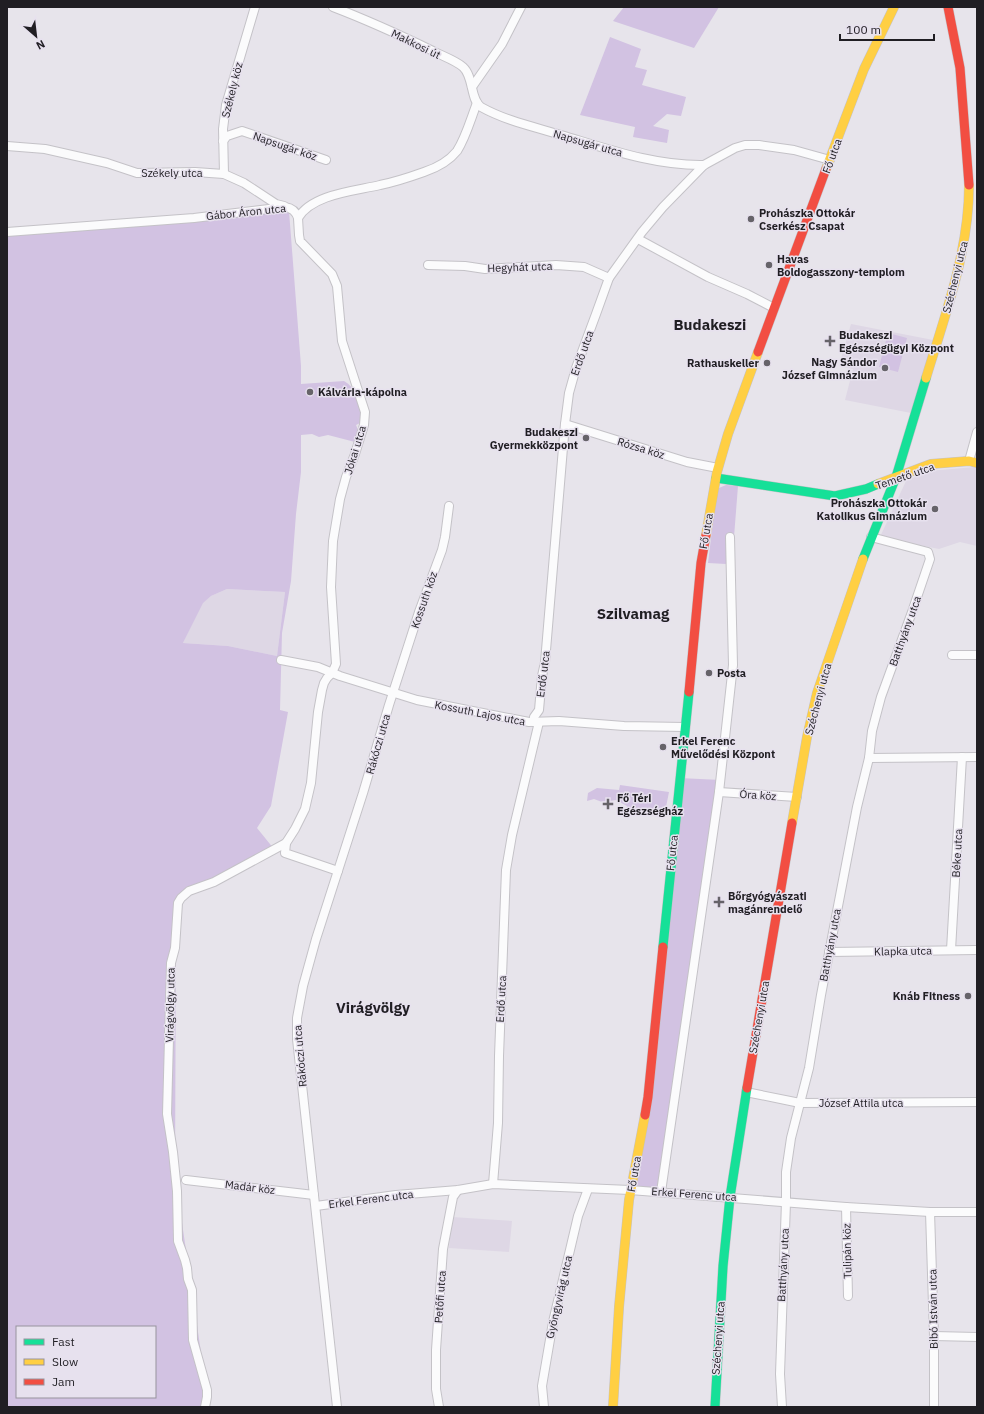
<svg xmlns="http://www.w3.org/2000/svg" width="984" height="1414" font-family="'IBM Plex Sans',sans-serif">
  <style>
    .built { fill: #ded7e5 }
    .green { fill: #d2c2e2; fill-rule: evenodd }
    .lines { fill: none; stroke-linecap: round; stroke-linejoin: round }
    .street-casing { stroke: #c4c2c7; stroke-width: 10 }
    .fast-casing { stroke: #c4c2c7; stroke-width: 10 }
    .slow-casing { stroke: #c4c2c7; stroke-width: 10 }
    .jam-casing { stroke: #c4c2c7; stroke-width: 10 }
    .street { stroke: #fbfbfc; stroke-width: 8 }
    .fast { stroke: #16e098; stroke-width: 9 }
    .slow { stroke: #ffcf43; stroke-width: 9 }
    .jam { stroke: #f24e42; stroke-width: 9 }
    .poi-dot { fill: #666369; stroke: #e7e1ee; stroke-width: 1.5 }
    .labels { text-anchor: middle; stroke-width: 3; stroke-linejoin: round; paint-order: stroke }
    .street-label { font-size: 11px; fill: #201e23; stroke: #e7e1ee }
    .poi-label { font-size: 11px; font-weight: bold; fill: #201e23; stroke: #e7e1ee; text-anchor: start }
    .district-label { font-size: 15px; font-weight: bold; fill: #201e23; stroke: #e7e1ee }
  </style>
  <rect width="100%" height="100%" fill="#e7e4eb"/>
  <g class="built">
    <polygon points="851,324 933,340 911,413 845,400 853,369 839,366"/>
    <polygon points="975,467 977,467 977,546 960,542 939,549 880,537 906,481 929,471"/>
    <polygon points="227,589 285,592 277,656 228,646 183,643 202,603 211,596"/>
    <polygon points="452,1217 512,1221 509,1252 449,1248"/>
  </g>
  <g class="green">
    <polygon points="624,7 719,7 694,48 613,21"/>
    <polygon points="610,37 641,49 635,67 647,70 642,85 686,97 681,116 667,114 653,126 669,130 667,143 633,137 635,127 580,115"/>
    <path d="M289,211l12,155v18l43,-3c12,7 14,19 18,31l-2,1v10l-4,2 2,5 -3,12 -27,-7 -9,2 -7,-3 -11,1v37l-5,42 -5,67 -9,52 -2,77 8,2 -17,94 -14,22 17,21 -93,49 -5,29 -1,248 34,232h-202v-1173zM227,589l58,3 -8,64 -49,-10 -45,-3 20,-40 8,-7zM17,1327h138v70h-138z"/>
    <polygon points="888,333 907,338 898,372 879,367"/>
    <polygon points="726,485 738,486 734,537 728,539 726,564 708,563 716,497 719,488"/>
    <polygon points="679,778 721,780 661,1192 630,1190 648,1097"/>
    <polygon points="620,785 669,792 664,817 626,813 627,806 616,800 602,802 594,799 587,801 588,793 597,788 619,790"/>
  </g>
  <g class="lines">
    <defs>
      <g id="street">
        <path d="M333,7c34,13 67,28 100,44 9,5 22,9 30,16 11,10 7,33 18,40 25,14 54,20 80,28 47,14 94,31 143,30"/>
        <polyline points="472,87 502,44 521,7"/>
        <polyline points="223,141 227,136 242,131 326,160"/>
        <polyline points="7,146 45,149 107,163 137,173 195,172 224,174 244,183 276,204 284,206"/>
        <polyline points="224,174 223,129 226,105 255,7"/>
        <path d="M7,232l187,-14 91,-11c7,1 11,4 13,11 14,-24 57,-27 82,-33 15,-3 30,-8 44,-13 12,-4 25,-11 33,-21 9,-14 14,-33 20,-48"/>
        <polyline points="638,239 708,277 747,294 774,308"/>
        <polyline points="428,265 465,266 485,269 556,265 584,267 609,278"/>
        <polyline points="565,424 687,462 718,468"/>
        <polyline points="969,461 977,432"/>
        <polyline points="952,655 977,655"/>
        <polyline points="281,660 318,667 340,676 417,700 529,722 559,721 624,726 685,727"/>
        <polyline points="534,722 534,717 539,710 542,676 545,662 565,424 569,393 576,368 596,314 609,278 642,232 663,207 704,165 735,148 745,145 759,145 794,150 830,160"/>
        <polyline points="869,758 977,757"/>
        <polyline points="719,792 797,797"/>
        <polyline points="286,843 285,853 338,871"/>
        <polyline points="951,950 962,757"/>
        <polyline points="829,952 977,950"/>
        <polyline points="746,1092 800,1103 977,1102"/>
        <polyline points="186,1180 314,1195"/>
        <polyline points="493,1184 498,1123 499,1056 506,870 512,835 539,722"/>
        <polyline points="661,1192 719,792 733,665 730,537"/>
        <polyline points="316,1206 396,1195 458,1190 493,1184 630,1190 846,1207 930,1212 977,1212"/>
        <polyline points="846,1207 848,1296"/>
        <polyline points="930,1212 934,1336 934,1407"/>
        <polyline points="934,1336 977,1337"/>
        <polyline points="205,1407 207,1397 207,1390 193,1340 192,1290 188,1279 187,1268 185,1260 178,1241 177,1191 173,1152 167,1114 171,963 175,948 178,903 181,898 189,891 214,882 286,843 295,829 305,809 311,783 318,712 322,690 324,683 327,678 332,673 336,664 331,587 333,541 340,499 346,477 355,454 364,425 365,412 342,341 337,286 332,274 300,241 299,235 298,218"/>
        <polyline points="337,1407 297,1039 297,1018 303,986 316,939 363,793 389,705 419,612 442,550 445,537 449,506"/>
        <polyline points="439,1407 436,1389 436,1350 443,1249 453,1197 458,1190"/>
        <polyline points="544,1407 542,1386 553,1322 578,1216 588,1189"/>
        <polyline points="782,1407 780,1374 786,1202 786,1172 791,1138 809,1068 821,995 857,807 869,758 872,731 881,697 912,612 930,559 928,552 871,537"/>
      </g>
      <g id="fast">
        <polyline points="716,478 835,496 866,489 878,484"/>
        <polyline points="863,559 896,477 926,378"/>
        <polyline points="663,947 689,692"/>
        <polyline points="715,1407 723,1266 730,1197 747,1088"/>
      </g>
      <g id="slow">
        <polyline points="826,169 864,69 894,7"/>
        <path d="M926,378c19,-63 43,-126 43,-193"/>
        <polyline points="878,484 931,464 969,461 977,463"/>
        <polyline points="706,535 717,472 728,434 758,352"/>
        <polyline points="792,823 807,737 817,693 863,559"/>
        <polyline points="613,1407 619,1307 629,1200 645,1115"/>
      </g>
      <g id="jam">
        <polyline points="948,7 960,68 969,185"/>
        <polyline points="758,352 826,169"/>
        <polyline points="689,692 701,563 706,535"/>
        <polyline points="747,1088 792,823"/>
        <polyline points="645,1115 648,1097 663,947"/>
      </g>
    </defs>
    <use href="#street" class="street-casing"/>
    <use href="#fast" class="fast-casing"/>
    <use href="#slow" class="slow-casing"/>
    <use href="#jam" class="jam-casing"/>
    <use href="#street" class="street"/>
    <use href="#fast" class="fast"/>
    <use href="#slow" class="slow"/>
    <use href="#jam" class="jam"/>
  </g>
  <g class="poi-dot">
    <circle cx="751" cy="219" r="4"/>
    <circle cx="769" cy="265" r="4"/>
    <path d="M828 335h4v4h4v4h-4v4h-4v-4h-4v-4h4z"/>
    <circle cx="767" cy="363" r="4"/>
    <circle cx="885" cy="368" r="4"/>
    <circle cx="310" cy="392" r="4"/>
    <circle cx="586" cy="438" r="4"/>
    <circle cx="935" cy="509" r="4"/>
    <circle cx="709" cy="673" r="4"/>
    <circle cx="663" cy="747" r="4"/>
    <path d="M606 798h4v4h4v4h-4v4h-4v-4h-4v-4h4z"/>
    <path d="M717 896h4v4h4v4h-4v4h-4v-4h-4v-4h4z"/>
    <circle cx="968" cy="996" r="4"/>
  </g>
  <g class="labels">
    <g class="street-label">
      <text transform="translate(416 44) rotate(26)" y="4">Makkosi út</text>
      <text transform="translate(232 90) rotate(-76)" y="4">Székely köz</text>
      <text transform="translate(588 143) rotate(16)" y="4">Napsugár utca</text>
      <text transform="translate(285 146) rotate(19)" y="4">Napsugár köz</text>
      <text transform="translate(832 156) rotate(-70)" y="4">Fő utca</text>
      <text x="172" y="177">Székely utca</text>
      <text transform="translate(246 212) rotate(-6)" y="4">Gábor Áron utca</text>
      <text transform="translate(520 267) rotate(-2)" y="4">Hegyhát utca</text>
      <text transform="translate(955 277) rotate(-76)" y="4">Széchenyi utca</text>
      <text transform="translate(582 353) rotate(-70)" y="4">Erdő utca</text>
      <text transform="translate(641 448) rotate(17)" y="4">Rózsa köz</text>
      <text transform="translate(355 450) rotate(-73)" y="4">Jókai utca</text>
      <text transform="translate(905 476) rotate(-19)" y="4">Temető utca</text>
      <text transform="translate(706 531) rotate(-80)" y="4">Fő utca</text>
      <text transform="translate(424 600) rotate(-71)" y="4">Kossuth köz</text>
      <text transform="translate(905 631) rotate(-70)" y="4">Batthyány utca</text>
      <text transform="translate(543 674) rotate(-83)" y="4">Erdő utca</text>
      <text transform="translate(818 699) rotate(-75)" y="4">Széchenyi utca</text>
      <text transform="translate(480 713) rotate(11)" y="4">Kossuth Lajos utca</text>
      <text transform="translate(378 744) rotate(-74)" y="4">Rákóczi utca</text>
      <text transform="translate(758 795) rotate(4)" y="4">Óra köz</text>
      <text transform="translate(672 853) rotate(-84)" y="4">Fő utca</text>
      <text transform="translate(957 853) rotate(-87)" y="4">Béke utca</text>
      <text transform="translate(830 945) rotate(-79)" y="4">Batthyány utca</text>
      <text transform="translate(903 951) rotate(-1)" y="4">Klapka utca</text>
      <text transform="translate(501 999) rotate(-87)" y="4">Erdő utca</text>
      <text transform="translate(170 1005) rotate(-89)" y="4">Virágvölgy utca</text>
      <text transform="translate(759 1017) rotate(-80)" y="4">Széchenyi utca</text>
      <text transform="translate(300 1056) rotate(-95)" y="4">Rákóczi utca</text>
      <text x="861" y="1107">József Attila utca</text>
      <text transform="translate(634 1174) rotate(-80)" y="4">Fő utca</text>
      <text transform="translate(250 1187) rotate(7)" y="4">Madár köz</text>
      <text transform="translate(694 1194) rotate(4)" y="4">Erkel Ferenc utca</text>
      <text transform="translate(371 1199) rotate(-7)" y="4">Erkel Ferenc utca</text>
      <text transform="translate(847 1251) rotate(-91)" y="4">Tulipán köz</text>
      <text transform="translate(783 1265) rotate(-87)" y="4">Batthyány utca</text>
      <text transform="translate(440 1297) rotate(-86)" y="4">Petőfi utca</text>
      <text transform="translate(559 1297) rotate(-77)" y="4">Gyöngyvirág utca</text>
      <text transform="translate(933 1309) rotate(-91)" y="4">Bibó István utca</text>
      <text transform="translate(718 1338) rotate(-86)" y="4">Széchenyi utca</text>
    </g>
    <g class="poi-label">
      <text x="759" y="217">Prohászka Ottokár<tspan x="759" dy="13">Cserkész Csapat</tspan></text>
      <text x="777" y="263">Havas<tspan x="777" dy="13">Boldogasszony-templom</tspan></text>
      <text x="839" y="339">Budakeszi<tspan x="839" dy="13">Egészségügyi Központ</tspan></text>
      <text x="877" y="366" text-anchor="end">Nagy Sándor<tspan x="877" dy="13">József Gimnázium</tspan></text>
      <text x="759" y="367" text-anchor="end">Rathauskeller</text>
      <text x="318" y="396">Kálvária-kápolna</text>
      <text x="578" y="436" text-anchor="end">Budakeszi<tspan x="578" dy="13">Gyermekközpont</tspan></text>
      <text x="927" y="507" text-anchor="end">Prohászka Ottokár<tspan x="927" dy="13">Katolikus Gimnázium</tspan></text>
      <text x="717" y="677">Posta</text>
      <text x="671" y="745">Erkel Ferenc<tspan x="671" dy="13">Művelődési Központ</tspan></text>
      <text x="617" y="802">Fő Téri<tspan x="617" dy="13">Egészségház</tspan></text>
      <text x="728" y="900">Bőrgyógyászati<tspan x="728" dy="13">magánrendelő</tspan></text>
      <text x="960" y="1000" text-anchor="end">Knáb Fitness</text>
    </g>
    <g class="district-label">
      <text x="710" y="330">Budakeszi</text>
      <text x="633" y="619">Szilvamag</text>
      <text x="373" y="1013">Virágvölgy</text>
    </g>
  </g>
  <rect width="984" height="1414" fill="none" stroke="#201e23" stroke-width="16"/>
  <rect x="16" y="1326" width="140" height="72" fill="#e7e1ee" stroke="#97939d"/>
  <rect x="24" y="1339" width="20" height="6" fill="#16e098" stroke="#97939d"/>
  <text x="52" y="1346" font-size="12" fill="#201e23">Fast</text>
  <rect x="24" y="1359" width="20" height="6" fill="#ffcf43" stroke="#97939d"/>
  <text x="52" y="1366" font-size="12" fill="#201e23">Slow</text>
  <rect x="24" y="1379" width="20" height="6" fill="#f24e42" stroke="#97939d"/>
  <text x="52" y="1386" font-size="12" fill="#201e23">Jam</text>
  <g transform="translate(36 36) rotate(152)" stroke="#e7e1ee" stroke-width="3" paint-order="stroke">
  <path d="M0-3L7 15L0 10L-7 15Z" fill="#201e23"/>
  <text y="-6" font-size="11" font-weight="bold" text-anchor="middle" fill="#201e23">N</text>
  </g>
  <path d="M840 34v6h94v-6" fill="none" stroke="#201e23" stroke-width="2"/>
  <text x="846" y="34" font-size="12" fill="#201e23" stroke="#e7e1ee" stroke-width="3" paint-order="stroke">100 m</text>
</svg>
